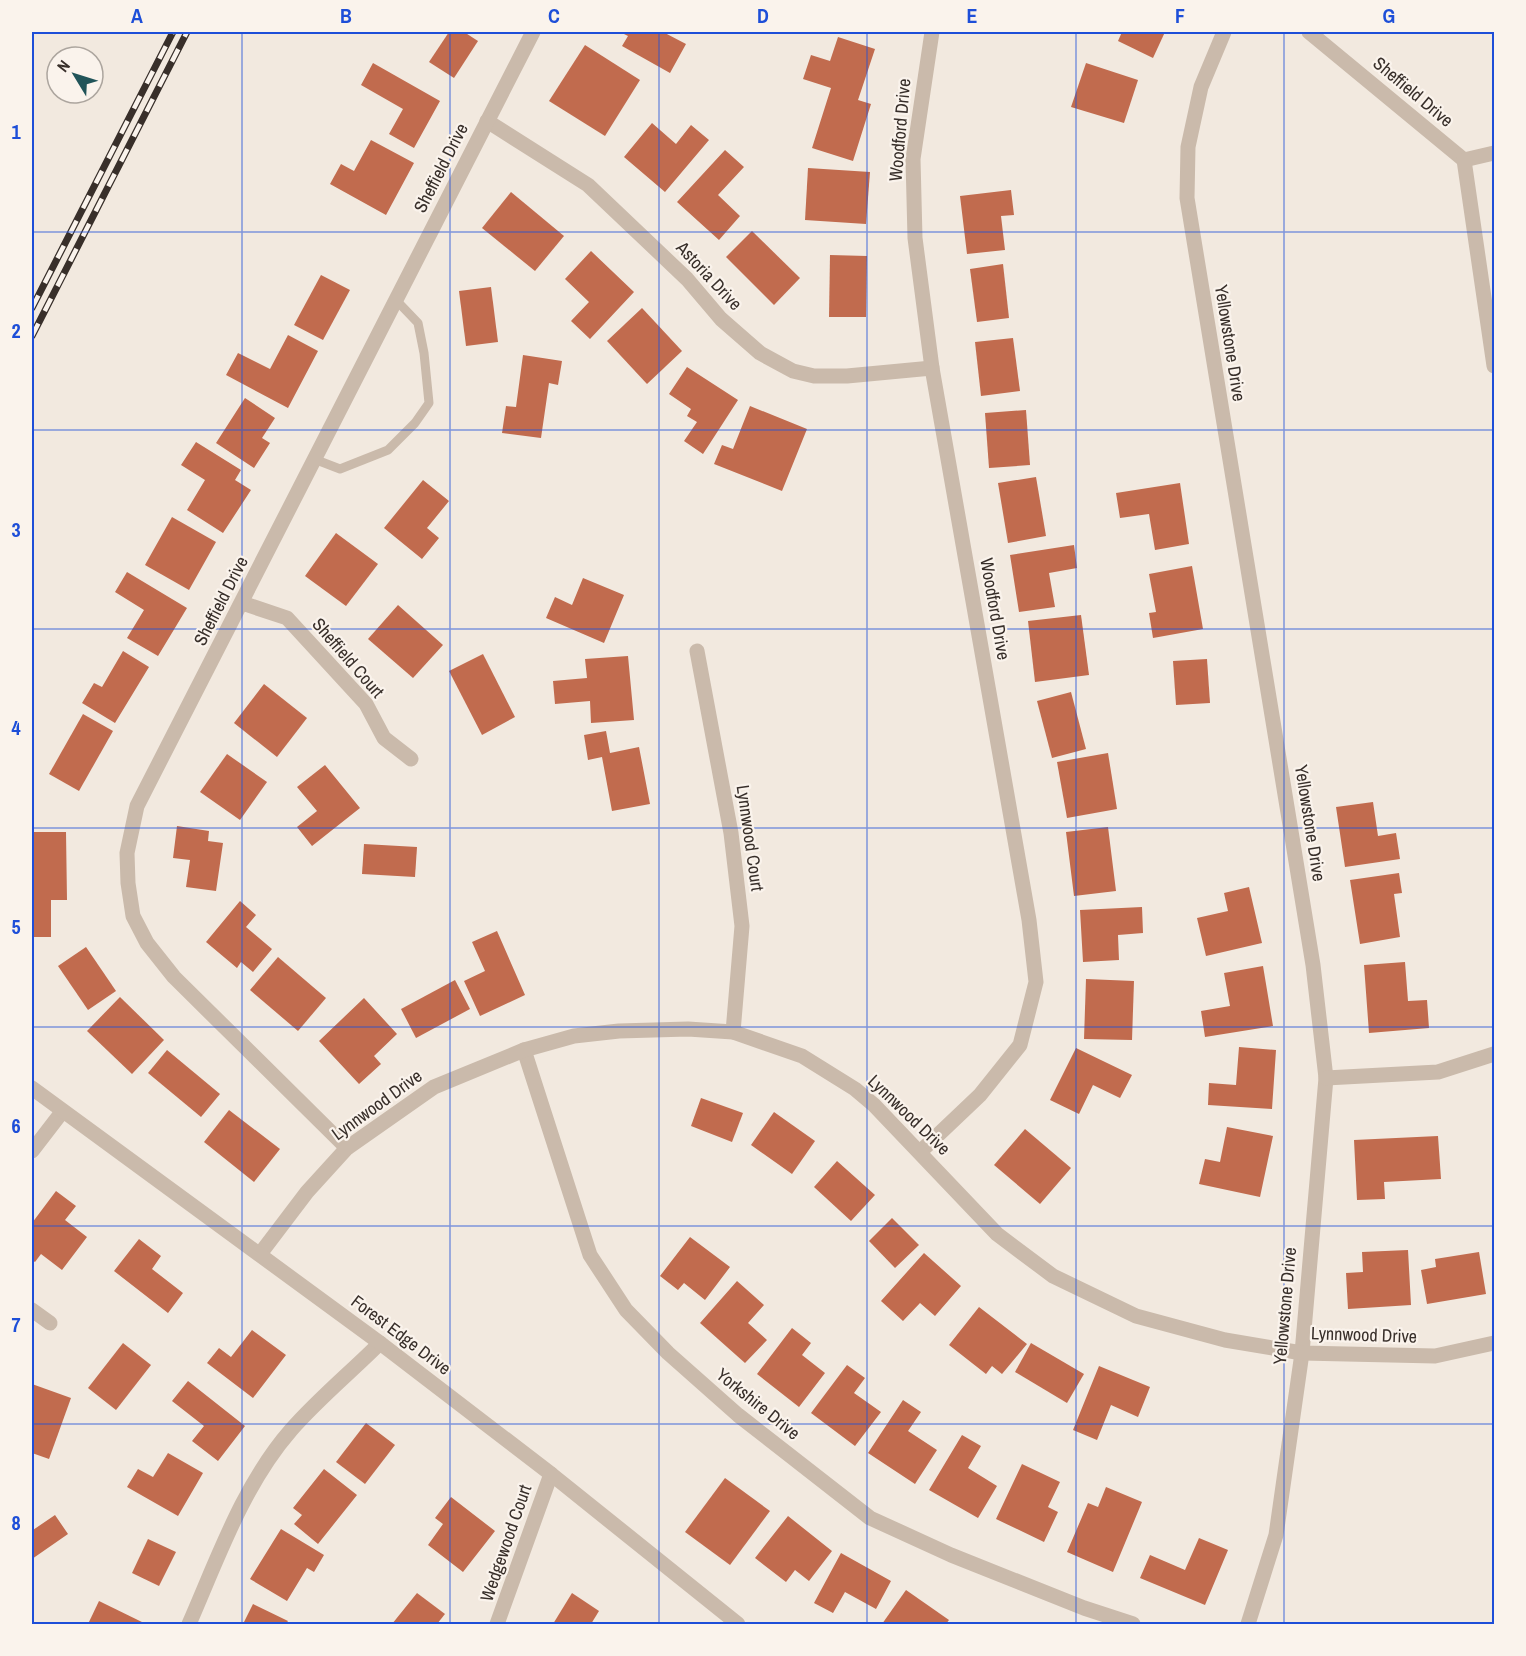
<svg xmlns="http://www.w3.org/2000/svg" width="1526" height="1656" font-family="'Archivo Narrow',sans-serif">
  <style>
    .building { fill: #c16b4e }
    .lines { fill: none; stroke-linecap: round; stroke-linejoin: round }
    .service { stroke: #cabaab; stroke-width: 9 }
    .minor { stroke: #cabaab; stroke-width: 15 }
    .tertiary { stroke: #cabaab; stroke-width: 15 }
    .rail-casing { stroke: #382f2a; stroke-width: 7 }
    .rail { stroke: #faf3ec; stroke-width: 4.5; stroke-dasharray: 14; stroke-linecap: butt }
    .grid { fill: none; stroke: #1d4ed8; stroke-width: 1.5; stroke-opacity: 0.55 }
    .labels { text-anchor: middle; stroke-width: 4.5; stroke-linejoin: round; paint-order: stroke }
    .street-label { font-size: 18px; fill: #382f2a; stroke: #faf3ec }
    .neatline { fill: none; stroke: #1d4ed8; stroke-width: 2 }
    .grid-label { font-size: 20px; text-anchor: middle; font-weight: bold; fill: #1d4ed8 }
  </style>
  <rect width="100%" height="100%" fill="#f2e9df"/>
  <g class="building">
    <polygon points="449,32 464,32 478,41 454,78 429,62"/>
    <polygon points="620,32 663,32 686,44 670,73 622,46 628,36"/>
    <polygon points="1122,32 1165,32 1153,58 1118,41"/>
    <polygon points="838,37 875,49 858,100 871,104 853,161 812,148 831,88 803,79 811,55 830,61"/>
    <polygon points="585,45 640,80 605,136 549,101"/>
    <polygon points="373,63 440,101 414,148 389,134 403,109 361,85"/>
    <polygon points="1086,63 1138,80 1124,123 1071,107"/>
    <polygon points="652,123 676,144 691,125 709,140 665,192 624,157"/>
    <polygon points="371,140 414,163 386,215 330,184 341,164 354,171"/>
    <polygon points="725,150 744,167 718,195 740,216 719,240 677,202"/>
    <polygon points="808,168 870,172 866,224 805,220"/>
    <polygon points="1011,190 1014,215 1001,216 1005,250 967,254 960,196"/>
    <polygon points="511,192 564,236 535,271 482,228"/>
    <polygon points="752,231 800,278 774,305 726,257"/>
    <polygon points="591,251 634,292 590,339 571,321 589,302 565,279"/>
    <polygon points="830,255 867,256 866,317 829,317"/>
    <polygon points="1003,264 1009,318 977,322 970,269"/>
    <polygon points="321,275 350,290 323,340 294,325"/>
    <polygon points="491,287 498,342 466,346 459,291"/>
    <polygon points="642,308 682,351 647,384 607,341"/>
    <polygon points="288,335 318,351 288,408 226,375 238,353 270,369"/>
    <polygon points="1013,338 1020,391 981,396 975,342"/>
    <polygon points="523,355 562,361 558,385 549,383 541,438 502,433 506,406 516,407"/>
    <polygon points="687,367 738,400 703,454 684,441 697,422 687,416 691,409 669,394"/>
    <polygon points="245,398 275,418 262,438 270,443 254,468 216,443"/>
    <polygon points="750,406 807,429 782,491 714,464 722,445 733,449"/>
    <polygon points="1026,410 1030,465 989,468 985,413"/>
    <polygon points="196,442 241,470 235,480 251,490 223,533 187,510 205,480 181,465"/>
    <polygon points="1036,477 1046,536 1008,543 998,483"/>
    <polygon points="423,480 449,501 427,528 439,538 422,559 384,528"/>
    <polygon points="1180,483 1189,544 1155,550 1149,514 1120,518 1116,493"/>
    <polygon points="172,517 216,542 189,590 145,565"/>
    <polygon points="336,533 378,564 346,606 305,576"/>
    <polygon points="1074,545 1077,568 1049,573 1055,607 1019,612 1010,555"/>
    <polygon points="1192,566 1203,629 1153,638 1149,613 1156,612 1149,574"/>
    <polygon points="127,572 187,608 158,656 127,638 144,610 115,592"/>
    <polygon points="583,578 624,595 604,643 546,618 555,597 572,605"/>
    <polygon points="398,605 443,645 413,678 368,639"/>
    <polygon points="1081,615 1089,675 1035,682 1028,621"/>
    <polygon points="123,651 149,667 115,723 82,703 94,683 102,687"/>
    <polygon points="483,654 515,717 482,735 449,671"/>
    <polygon points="628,656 634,720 591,723 590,701 555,704 553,681 587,678 585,659"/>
    <polygon points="1207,659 1210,703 1176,705 1173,661"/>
    <polygon points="264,684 307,718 277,757 234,723"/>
    <polygon points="1071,692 1086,749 1052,758 1037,701"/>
    <polygon points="83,714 113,731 79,791 49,774"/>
    <polygon points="606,731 610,753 639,747 650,804 612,811 602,757 588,760 584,735"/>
    <polygon points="1108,753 1117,809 1067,818 1057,762"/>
    <polygon points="227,754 267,782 240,820 200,792"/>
    <polygon points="325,765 360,808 312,846 297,827 317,811 297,787"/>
    <polygon points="1373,802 1378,836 1396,833 1400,859 1345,867 1336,807"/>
    <polygon points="177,826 209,831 208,841 223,843 216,891 186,887 190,860 173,858"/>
    <polygon points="1108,827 1116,891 1074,896 1066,832"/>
    <polygon points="32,832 66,832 67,900 51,900 51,937 32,937"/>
    <polygon points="364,844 417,847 415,877 362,874"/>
    <polygon points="1399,873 1402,893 1394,894 1400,937 1360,944 1350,880"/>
    <polygon points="1249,887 1262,943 1206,956 1197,918 1228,911 1224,893"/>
    <polygon points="240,901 256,915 246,927 272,949 253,972 241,962 237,968 206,942"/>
    <polygon points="1142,907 1143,933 1118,935 1119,960 1083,962 1080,910"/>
    <polygon points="497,931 525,995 480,1016 464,981 485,971 472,942"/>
    <polygon points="86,947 116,991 88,1010 58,966"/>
    <polygon points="278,957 326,998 298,1031 250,990"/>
    <polygon points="1405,962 1408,1001 1427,1000 1429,1028 1369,1033 1364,965"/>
    <polygon points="1263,966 1273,1026 1205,1037 1201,1011 1230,1006 1224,973"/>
    <polygon points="1086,979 1134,981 1132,1040 1084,1039"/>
    <polygon points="455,980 470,1009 416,1038 401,1009"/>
    <polygon points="120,997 164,1040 132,1074 87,1031"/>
    <polygon points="364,998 397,1034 374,1056 381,1064 359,1084 319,1041"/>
    <polygon points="1239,1047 1276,1050 1272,1109 1208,1105 1209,1083 1236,1085"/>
    <polygon points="1076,1048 1132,1075 1120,1098 1093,1085 1079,1114 1050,1100"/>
    <polygon points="167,1050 220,1094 201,1117 148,1073"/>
    <polygon points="701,1098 743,1113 732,1142 691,1126"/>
    <polygon points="229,1110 280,1149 254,1182 204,1142"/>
    <polygon points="774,1112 815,1141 792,1174 751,1145"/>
    <polygon points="1227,1127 1273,1136 1260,1197 1199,1184 1205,1159 1220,1162"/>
    <polygon points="1025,1129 1071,1168 1040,1204 994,1165"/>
    <polygon points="1438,1136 1441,1179 1384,1182 1385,1199 1357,1200 1354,1140"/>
    <polygon points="837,1161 875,1195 851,1221 814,1187"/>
    <polygon points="56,1191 76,1206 65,1220 87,1237 62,1270 41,1254 35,1262 32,1260 32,1223"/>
    <polygon points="892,1218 919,1245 895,1268 869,1241"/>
    <polygon points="690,1237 730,1267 705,1300 684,1283 678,1290 660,1276"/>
    <polygon points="139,1239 161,1256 152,1269 183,1293 168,1313 114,1271"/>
    <polygon points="1408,1250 1411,1305 1348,1309 1346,1273 1363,1272 1362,1252"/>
    <polygon points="1479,1252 1486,1294 1427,1304 1421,1270 1436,1267 1435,1259"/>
    <polygon points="924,1253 961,1286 935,1316 920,1303 903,1321 881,1301"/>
    <polygon points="737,1281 764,1305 748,1323 767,1340 745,1363 700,1323"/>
    <polygon points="979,1307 1027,1344 1002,1374 992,1366 986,1374 949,1345"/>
    <polygon points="792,1328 811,1343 802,1355 825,1373 799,1407 757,1374"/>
    <polygon points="252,1330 286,1355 253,1398 207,1363 219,1348 231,1357"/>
    <polygon points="123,1343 151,1365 116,1410 88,1388"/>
    <polygon points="1031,1343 1084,1374 1067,1403 1015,1372"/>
    <polygon points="847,1365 865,1378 854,1393 881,1412 855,1446 811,1413"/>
    <polygon points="1099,1366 1150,1387 1138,1417 1111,1405 1097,1440 1073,1430"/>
    <polygon points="188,1381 245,1426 218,1461 192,1441 204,1426 172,1401"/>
    <polygon points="32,1384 71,1398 49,1459 32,1453"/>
    <polygon points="903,1400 921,1412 908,1431 937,1450 915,1484 868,1453"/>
    <polygon points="366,1423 395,1445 365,1484 336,1462"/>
    <polygon points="962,1435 981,1446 968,1468 997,1486 978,1518 929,1490"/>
    <polygon points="168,1453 203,1473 178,1516 127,1487 138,1469 153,1477"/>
    <polygon points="1022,1464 1060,1482 1048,1507 1058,1512 1044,1542 996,1519"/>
    <polygon points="324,1469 357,1495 318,1544 294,1524 302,1515 293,1508"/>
    <polygon points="725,1478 770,1511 730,1565 685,1532"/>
    <polygon points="1106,1487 1142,1502 1113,1572 1067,1552 1088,1503 1098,1507"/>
    <polygon points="451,1497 495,1531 463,1572 428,1545 443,1524 435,1518"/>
    <polygon points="55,1515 68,1534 32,1559 32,1527 33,1530"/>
    <polygon points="788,1516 832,1551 809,1581 795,1570 786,1582 755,1558"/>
    <polygon points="281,1529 324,1555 314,1572 307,1568 287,1601 250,1579"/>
    <polygon points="1199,1538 1228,1550 1205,1605 1140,1578 1150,1555 1185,1570"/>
    <polygon points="148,1539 176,1552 159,1586 132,1573"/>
    <polygon points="841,1553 891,1581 876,1609 845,1592 833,1613 814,1603"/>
    <polygon points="906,1590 949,1620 946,1624 882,1624"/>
    <polygon points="417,1593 445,1614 437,1624 392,1624"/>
    <polygon points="572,1593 599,1611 591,1624 553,1624"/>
    <polygon points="99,1601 146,1624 88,1624"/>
    <polygon points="253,1604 288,1621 286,1624 243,1624"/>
  </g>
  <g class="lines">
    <polyline class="service" points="314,459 340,469 388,450 415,423 429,403 424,353 418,323 396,300"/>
    <g class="minor">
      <polyline points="1224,32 1201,87 1188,147 1187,198 1313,965 1326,1078 1302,1353 1276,1535 1248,1624"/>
      <polyline points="1309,32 1464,160"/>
      <polyline points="487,121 588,185 687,279 721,319 760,353 793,371 814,376 847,376 932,368"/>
      <polyline points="1494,153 1464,160 1494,366"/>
      <polyline points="242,603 287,618 366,704 384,738 411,759"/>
      <polyline points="697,651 731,833 742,926 733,1032"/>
      <polyline points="524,1050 590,1255 626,1310 668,1353 738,1415 870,1518 951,1555 1084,1608 1133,1624"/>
      <polyline points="1326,1078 1438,1072 1494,1054"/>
      <polyline points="347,1148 174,977 147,943 133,916 128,883 127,853 137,806 533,32"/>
      <polyline points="32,1151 62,1112"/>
      <polyline points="920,1152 980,1095 1020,1045 1036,982 1029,920 932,368 915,238 913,159 932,32"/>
      <polyline points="260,1254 307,1192 347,1148 434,1087 524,1050 574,1036 619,1031 688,1029 733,1032 802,1056 855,1089 874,1105 997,1234 1053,1276 1136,1316 1225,1340 1302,1353 1435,1356 1494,1343"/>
      <polyline points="32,1310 50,1323"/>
      <path d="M189,1624c29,-66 54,-139 102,-194 27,-31 60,-58 89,-87"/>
      <polyline points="497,1624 551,1474"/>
    </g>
    <polyline class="tertiary" points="32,1088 380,1343 551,1474 738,1624"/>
    <defs>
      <g id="rail">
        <polyline points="32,308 173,32"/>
        <polyline points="32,336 187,32"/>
      </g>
    </defs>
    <use href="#rail" class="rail-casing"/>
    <use href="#rail" class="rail"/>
  </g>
  <path class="grid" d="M242,32v1592M450,32v1592M659,32v1592M867,32v1592M1076,32v1592M1284,32v1592M32,232h1462M32,430h1462M32,629h1462M32,828h1462M32,1027h1462M32,1226h1462M32,1424h1462"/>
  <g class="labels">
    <g class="street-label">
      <text transform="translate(1413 92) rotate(40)" y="6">Sheffield Drive</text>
      <text transform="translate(900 130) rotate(-85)" y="6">Woodford Drive</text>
      <text transform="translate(441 168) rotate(-63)" y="6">Sheffield Drive</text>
      <text transform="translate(709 276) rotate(47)" y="6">Astoria Drive</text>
      <text transform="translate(1230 343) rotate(81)" y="6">Yellowstone Drive</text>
      <text transform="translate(221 601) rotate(-63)" y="6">Sheffield Drive</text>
      <text transform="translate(995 609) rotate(80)" y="6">Woodford Drive</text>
      <text transform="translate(348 658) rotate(49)" y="6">Sheffield Court</text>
      <text transform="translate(1310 823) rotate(81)" y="6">Yellowstone Drive</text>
      <text transform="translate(750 838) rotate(82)" y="6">Lynnwood Court</text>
      <text transform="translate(377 1105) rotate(-36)" y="6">Lynnwood Drive</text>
      <text transform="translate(909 1115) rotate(44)" y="6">Lynnwood Drive</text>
      <text transform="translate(1285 1306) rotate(-85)" y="6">Yellowstone Drive</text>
      <text transform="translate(401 1335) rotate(37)" y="6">Forest Edge Drive</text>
      <text transform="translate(1364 1335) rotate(2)" y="6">Lynnwood Drive</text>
      <text transform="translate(758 1404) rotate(39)" y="6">Yorkshire Drive</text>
      <text transform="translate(506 1543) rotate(-71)" y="6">Wedgewood Court</text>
    </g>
  </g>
  <rect width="1526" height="1656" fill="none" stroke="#faf3ec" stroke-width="66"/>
  <g transform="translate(75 75) rotate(308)"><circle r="28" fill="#faf3ec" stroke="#aca59e" stroke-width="1.5"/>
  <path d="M0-4.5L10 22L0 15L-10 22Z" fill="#215459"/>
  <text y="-9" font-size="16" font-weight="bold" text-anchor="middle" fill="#382f2a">N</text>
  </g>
  <rect x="33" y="33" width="1460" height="1590" class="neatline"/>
  <g class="grid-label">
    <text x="137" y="23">A</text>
    <text x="346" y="23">B</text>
    <text x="554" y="23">C</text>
    <text x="763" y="23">D</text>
    <text x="972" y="23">E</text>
    <text x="1180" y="23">F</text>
    <text x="1389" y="23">G</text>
    <text x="16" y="139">1</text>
    <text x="16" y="338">2</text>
    <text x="16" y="537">3</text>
    <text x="16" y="735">4</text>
    <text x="16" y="934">5</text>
    <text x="16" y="1133">6</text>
    <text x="16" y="1332">7</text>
    <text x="16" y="1530">8</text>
  </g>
</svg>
